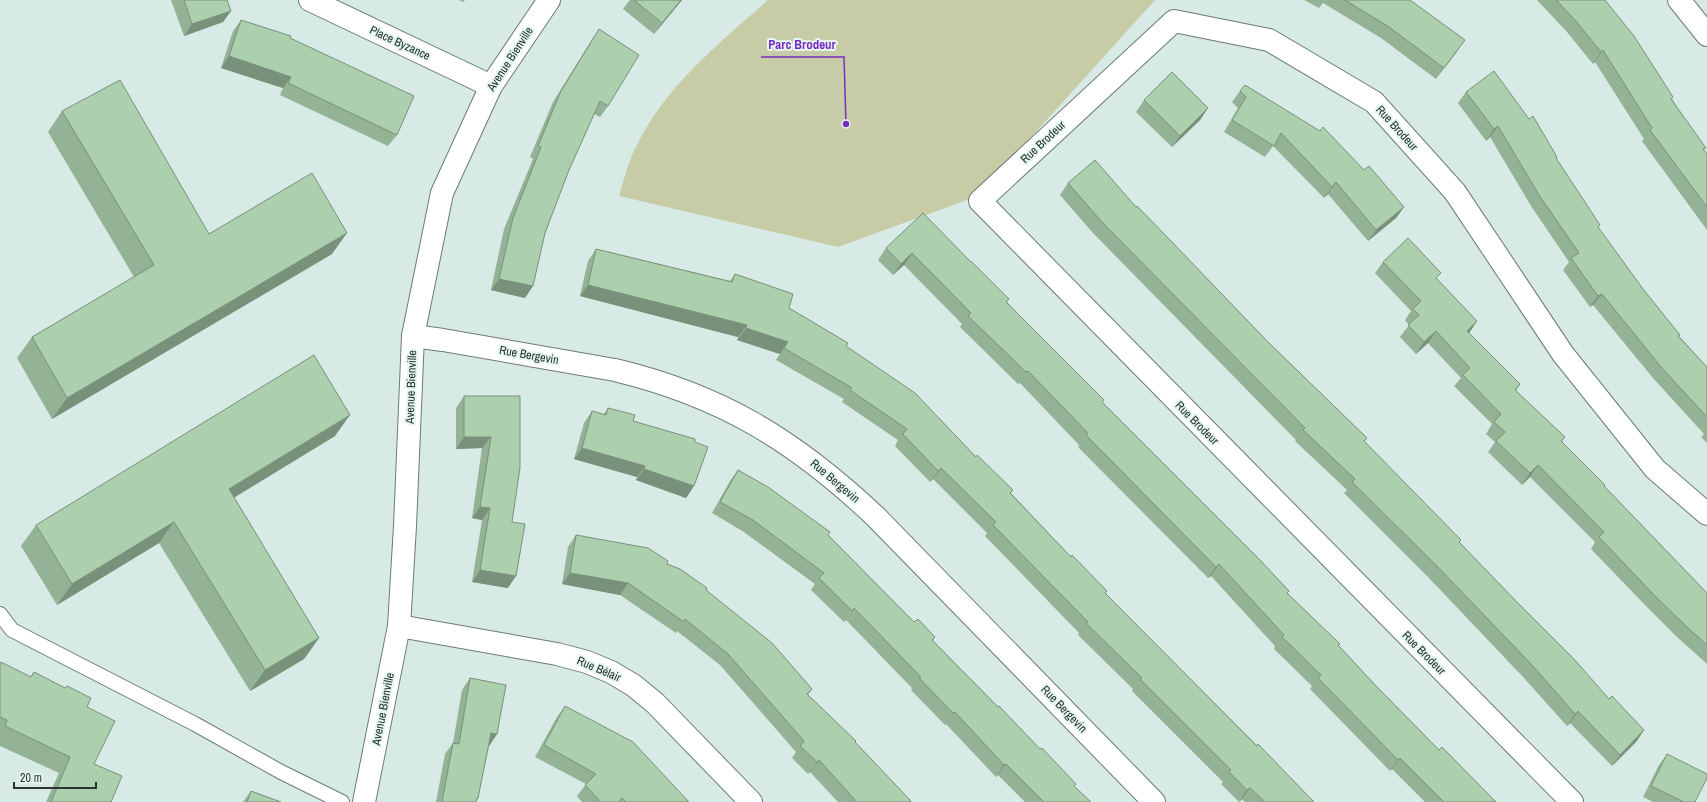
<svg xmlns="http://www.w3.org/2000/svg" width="1707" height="802" font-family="'Archivo Narrow',sans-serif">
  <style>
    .green { fill: #c7cca7 }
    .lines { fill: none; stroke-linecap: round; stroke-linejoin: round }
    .lane-casing { stroke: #6b7b77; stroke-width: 16 }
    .street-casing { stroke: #6b7b77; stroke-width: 24 }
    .secondary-casing { stroke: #6b7b77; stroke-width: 24 }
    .lane { stroke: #fff; stroke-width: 14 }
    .street { stroke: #fff; stroke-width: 22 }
    .secondary { stroke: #fff; stroke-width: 22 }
    .wall { fill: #94b296 }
    .shaded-wall { fill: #78917a }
    .building { fill: #accfae; stroke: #78917a }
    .labels { text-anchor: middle; stroke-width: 4; stroke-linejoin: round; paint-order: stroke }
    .street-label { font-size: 12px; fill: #2b3230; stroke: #e5f7f2 }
    .leader { fill: none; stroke: #7b2cbf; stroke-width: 1.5 }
    .callout-dot { fill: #7b2cbf; stroke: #e5f7f2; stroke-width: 1.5 }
    .callout-label { font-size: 13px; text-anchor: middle; font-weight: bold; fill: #7b2cbf; stroke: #e5f7f2; stroke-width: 4; stroke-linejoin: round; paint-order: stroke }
  </style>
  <rect width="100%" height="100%" fill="#d8eae5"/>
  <path class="green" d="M768,0h387l-177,196 -140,51 -219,-51c5,-16 9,-34 17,-49 29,-61 83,-103 132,-147z"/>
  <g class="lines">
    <defs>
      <polyline id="lane" points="0,614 12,630 195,724 281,772 342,802"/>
      <g id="street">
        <polyline points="310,0 491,86"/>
        <path d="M413,336l30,4 172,30c108,26 180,71 260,146l279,286"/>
        <polyline points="399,626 557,654 587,662 611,672 633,685 655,703 751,802"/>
        <polyline points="1572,802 980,201 1174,21 1269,40 1374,102 1455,192 1563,354 1655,469 1707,514"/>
      </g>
      <g id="secondary">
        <polyline points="1679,0 1707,35"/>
        <polyline points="364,802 399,626 405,526 413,336 442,193 491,86 549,0"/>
      </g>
    </defs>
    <use href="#lane" class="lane-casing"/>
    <use href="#street" class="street-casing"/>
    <use href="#secondary" class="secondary-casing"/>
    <use href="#lane" class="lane"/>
    <use href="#street" class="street"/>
    <use href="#secondary" class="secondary"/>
  </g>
  <g class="wall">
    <polygon points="171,0 227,0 231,11 223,22 184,36"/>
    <polygon points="459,0 465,0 463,2"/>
    <polygon points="630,0 682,0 654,34 623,9"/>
    <polygon points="1304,0 1410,0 1457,52 1436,79 1381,38 1323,3 1319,8"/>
    <polygon points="1537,0 1605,0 1673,97 1672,99 1707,154 1707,230 1642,141 1644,139 1595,62 1593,64 1567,32"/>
    <polygon points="241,20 290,38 397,135 388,146 280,95 283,88 221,68 233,31"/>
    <polygon points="599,29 608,106 600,117 594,114 569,170 545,233 525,298 491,290 504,229 533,159 530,157 553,102 591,41"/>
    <polygon points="1240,91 1364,170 1404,207 1396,218 1368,241 1328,194 1324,198 1273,146 1265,157 1224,132 1238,108 1232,102"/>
    <polygon points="1466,92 1557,157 1556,159 1598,228 1643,289 1679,336 1707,367 1707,443 1701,437 1704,434 1653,378 1593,305 1590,307 1563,270 1569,262 1531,206 1490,137 1486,141 1458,103"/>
    <polygon points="1144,100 1208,108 1200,120 1172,147 1136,112"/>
    <polygon points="62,111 209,234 332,254 52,419 17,358 32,337 134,277 48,132"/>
    <polygon points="1068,183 1136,207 1267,341 1367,438 1364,442 1609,699 1644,730 1636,742 1612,766 1570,723 1567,726 1524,678 1428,577 1344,493 1347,490 1295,441 1296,440 1093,233 1060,195"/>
    <polygon points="886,248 971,262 1009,299 1007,302 1102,402 1289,591 1287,593 1339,646 1377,687 1439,750 1496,802 1425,802 1392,769 1390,771 1310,689 1312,686 1274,649 1275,646 1211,576 1208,578 1078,447 1079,445 1020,383 1018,384 960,327 962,324 904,265 893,275 878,260"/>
    <polygon points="596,249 730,281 735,274 789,308 846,346 1011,493 1071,557 1107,591 1105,594 1314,802 1245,802 1242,799 1239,802 1221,784 1223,782 1132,691 1133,689 1078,635 1079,633 985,536 987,533 933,479 930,482 895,446 898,440 842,402 844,399 776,360 780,354 737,340 738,337 580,296 588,261"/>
    <polygon points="1383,262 1437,279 1477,321 1469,333 1520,384 1516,391 1565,437 1562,442 1707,593 1707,664 1677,637 1647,607 1591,549 1595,542 1530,477 1522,485 1488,452 1495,442 1486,434 1492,424 1454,386 1461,378 1428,343 1416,354 1400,337 1409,325 1405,320 1411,311 1375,273"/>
    <polygon points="464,396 520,396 512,522 508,588 472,582 482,520 472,518 482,448 456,449 456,408"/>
    <polygon points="608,408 633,421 694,486 686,498 636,480 637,477 574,459 584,423 592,411 603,415"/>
    <polygon points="335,436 234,497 319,638 304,659 250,691 159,543 57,605 21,546 36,525"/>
    <polygon points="738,470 828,535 914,622 935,637 933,641 1040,749 1076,784 1074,786 1091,802 1025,802 998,775 996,777 946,724 945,725 911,690 912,688 846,620 844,622 811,590 815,584 744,532 712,513 730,481"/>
    <polygon points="576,535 667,564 706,590 812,689 808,695 855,742 910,802 838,802 810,772 808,774 792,758 796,752 720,665 677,631 676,633 620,595 562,584 568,547"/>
    <polygon points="0,664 30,677 34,672 65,688 67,686 87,707 94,764 111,802 46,802 59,773 0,746"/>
    <polygon points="470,678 497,734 489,746 478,798 476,802 436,802 445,754 453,743 462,690"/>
    <polygon points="565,706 689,802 582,802 577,796 586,784 535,757 557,717"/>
    <polygon points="1667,754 1695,802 1653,802 1643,797 1659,765"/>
    <polygon points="251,791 281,802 243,802"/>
  </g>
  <g class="shaded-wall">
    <polygon points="681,0 682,0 654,34 662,23"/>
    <polygon points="231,11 223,22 184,36 192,24"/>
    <polygon points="1603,50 1595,62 1593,64 1601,52"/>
    <polygon points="229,56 291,77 283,88 221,68"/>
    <polygon points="1208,108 1200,120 1172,147 1180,136"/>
    <polygon points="1498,126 1490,137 1486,141 1494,129"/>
    <polygon points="1336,182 1328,194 1324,198 1332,187"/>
    <polygon points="1404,207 1396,218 1368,241 1376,230"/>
    <polygon points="347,233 332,254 52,419 67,398"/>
    <polygon points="912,253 904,265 893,275 901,264"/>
    <polygon points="499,279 533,286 525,298 491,290"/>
    <polygon points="588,285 747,325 738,337 580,296"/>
    <polygon points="1602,294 1593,305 1590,307 1598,296"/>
    <polygon points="1477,321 1469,333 1467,331"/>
    <polygon points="746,328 788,342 780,354 737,340"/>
    <polygon points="1436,331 1428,343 1416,354 1424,342"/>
    <polygon points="350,415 335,436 214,510 229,489"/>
    <polygon points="464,437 491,437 482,448 456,449"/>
    <polygon points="582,448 645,466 637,477 574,459"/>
    <polygon points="1538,465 1530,477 1522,485 1530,473"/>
    <polygon points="941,468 933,479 930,482 938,471"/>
    <polygon points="644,469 694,486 686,498 636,480"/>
    <polygon points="480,507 490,508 482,520 472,518"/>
    <polygon points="174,522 159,543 57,605 72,584"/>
    <polygon points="1219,564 1211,576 1208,578 1216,567"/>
    <polygon points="480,570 516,576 508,588 472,582"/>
    <polygon points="570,573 628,583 620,595 562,584"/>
    <polygon points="319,638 304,659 250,691 265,670"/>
    <polygon points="1578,711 1570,723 1567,726 1575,714"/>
    <polygon points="1644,730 1636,742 1612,766 1620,755"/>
    <polygon points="491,733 497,734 489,746"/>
    <polygon points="1400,758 1392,769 1390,771 1398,760"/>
    <polygon points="819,760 810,772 808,774 817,762"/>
    <polygon points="1006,764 998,775 996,777 1004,765"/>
    <polygon points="1250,788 1242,799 1239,802 1247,790"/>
  </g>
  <g class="building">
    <polygon points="184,0 227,0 231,11 192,24"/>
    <polygon points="634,0 681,0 662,23"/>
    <polygon points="1345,0 1410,0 1465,40 1444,68 1389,27"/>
    <polygon points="1556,0 1605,0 1634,36 1673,97 1671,99 1706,148 1703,149 1707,154 1707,207 1650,130 1652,128 1603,50 1601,52 1575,20"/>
    <polygon points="241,20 291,36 290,38 414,96 397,135 288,83 291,77 229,56"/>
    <polygon points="599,29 639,55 608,106 600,101 569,170 545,233 533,286 499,279 513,218 541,147 538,146 561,91"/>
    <polygon points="1494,71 1529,119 1533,116 1557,157 1556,158 1600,225 1598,227 1643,289 1680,335 1678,336 1707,367 1707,417 1661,367 1602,294 1598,296 1571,258 1579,253 1539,195 1498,126 1494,129 1466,92"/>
    <polygon points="1172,72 1208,108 1180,136 1144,100"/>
    <polygon points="120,80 209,234 312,173 347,233 67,398 32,337 154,265 62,111"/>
    <polygon points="1245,85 1320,131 1323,127 1364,170 1369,166 1404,207 1376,230 1336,182 1332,187 1281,133 1274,146 1232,120 1246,97 1240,91"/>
    <polygon points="1095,160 1136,207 1137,206 1171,241 1267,341 1367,438 1364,441 1461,540 1459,542 1514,599 1574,659 1609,699 1612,696 1644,730 1620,755 1578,711 1575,714 1533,666 1436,565 1352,482 1355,479 1303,430 1305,428 1101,221 1068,183"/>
    <polygon points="923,213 971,262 971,261 1009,299 1006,302 1104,400 1102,402 1260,560 1289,591 1287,593 1340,644 1338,645 1377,687 1439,750 1442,747 1496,802 1444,802 1400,758 1398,760 1365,726 1318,678 1321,675 1282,637 1284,635 1219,564 1216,567 1086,435 1088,433 1028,371 1026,372 968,316 971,313 912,253 901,264 886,248"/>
    <polygon points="1408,238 1441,273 1436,278 1477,321 1467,331 1520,384 1515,390 1565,437 1561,441 1605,485 1604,486 1707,593 1707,645 1686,626 1655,596 1599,537 1604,532 1538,465 1530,473 1496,441 1505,432 1494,422 1501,414 1463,375 1470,368 1436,331 1424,342 1408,325 1419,315 1413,309 1421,301 1383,262"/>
    <polygon points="596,249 732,282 735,274 793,294 789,308 848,343 846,346 915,393 976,457 977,455 1013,490 1010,493 1071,557 1072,555 1107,591 1105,593 1257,746 1258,744 1314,802 1265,802 1250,788 1247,790 1229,772 1231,770 1140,679 1142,678 1086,623 1088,622 993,525 996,522 941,468 938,471 903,434 907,429 850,390 852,388 784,348 788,342 746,328 747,325 588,285"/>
    <polygon points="314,355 350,415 229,489 319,638 265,670 174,522 72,584 36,525"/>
    <polygon points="464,396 520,396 520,468 512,522 525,524 516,576 480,570 490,508 480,507 491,437 464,437"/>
    <polygon points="608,408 635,415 633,421 695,439 695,442 708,447 694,486 644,469 645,466 582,448 592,411 606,415"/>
    <polygon points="738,470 768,487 830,532 828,535 914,622 918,619 935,637 932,640 998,707 999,706 1040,749 1042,748 1076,784 1074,786 1091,802 1044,802 1006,764 1004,765 955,712 953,713 919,678 921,677 854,608 852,611 819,578 824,573 753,520 720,502"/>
    <polygon points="576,535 648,548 668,561 667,564 680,569 707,588 706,590 772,643 812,689 807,694 856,741 855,742 911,801 910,802 857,802 819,760 817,762 800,746 804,741 728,654 685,619 684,622 628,583 570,573"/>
    <polygon points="1,662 31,677 34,672 65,688 67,686 91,698 87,707 115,721 94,764 122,776 111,802 51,802 70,757 5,726 7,720 0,717 0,664"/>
    <polygon points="470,678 506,685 497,734 491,733 478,798 477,798 476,802 442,802 453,743 459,744"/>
    <polygon points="565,706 633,742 689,802 626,802 622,798 619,802 601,802 585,785 596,774 544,745"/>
    <polygon points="1667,754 1707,774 1707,778 1695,802 1684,802 1651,786"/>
    <polygon points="251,791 281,802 247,802"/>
  </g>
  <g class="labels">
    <g class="street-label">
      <text transform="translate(400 43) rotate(25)" y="4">Place Byzance</text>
      <text transform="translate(510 59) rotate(-57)" y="4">Avenue Bienville</text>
      <text transform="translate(1397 128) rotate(48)" y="4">Rue Brodeur</text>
      <text transform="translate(1043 142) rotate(-43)" y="4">Rue Brodeur</text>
      <text transform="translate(529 355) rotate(10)" y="4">Rue Bergevin</text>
      <text transform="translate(411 387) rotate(-88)" y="4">Avenue Bienville</text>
      <text transform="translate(1197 423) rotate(45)" y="4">Rue Brodeur</text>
      <text transform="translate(835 481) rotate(40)" y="4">Rue Bergevin</text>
      <text transform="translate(1424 653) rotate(45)" y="4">Rue Brodeur</text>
      <text transform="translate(599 669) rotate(23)" y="4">Rue Bélair</text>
      <text transform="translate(383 709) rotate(-79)" y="4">Avenue Bienville</text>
      <text transform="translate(1064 709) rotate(46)" y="4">Rue Bergevin</text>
    </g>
  </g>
  <path class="leader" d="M846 124L844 57H761"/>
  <circle class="callout-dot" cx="846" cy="124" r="4"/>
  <g class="callout-label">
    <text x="802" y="49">Parc Brodeur</text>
  </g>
  <path d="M14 782v6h82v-6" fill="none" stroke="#2b3230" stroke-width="2"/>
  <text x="20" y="782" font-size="12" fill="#2b3230" stroke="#e5f7f2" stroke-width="3" paint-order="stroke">20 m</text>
</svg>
